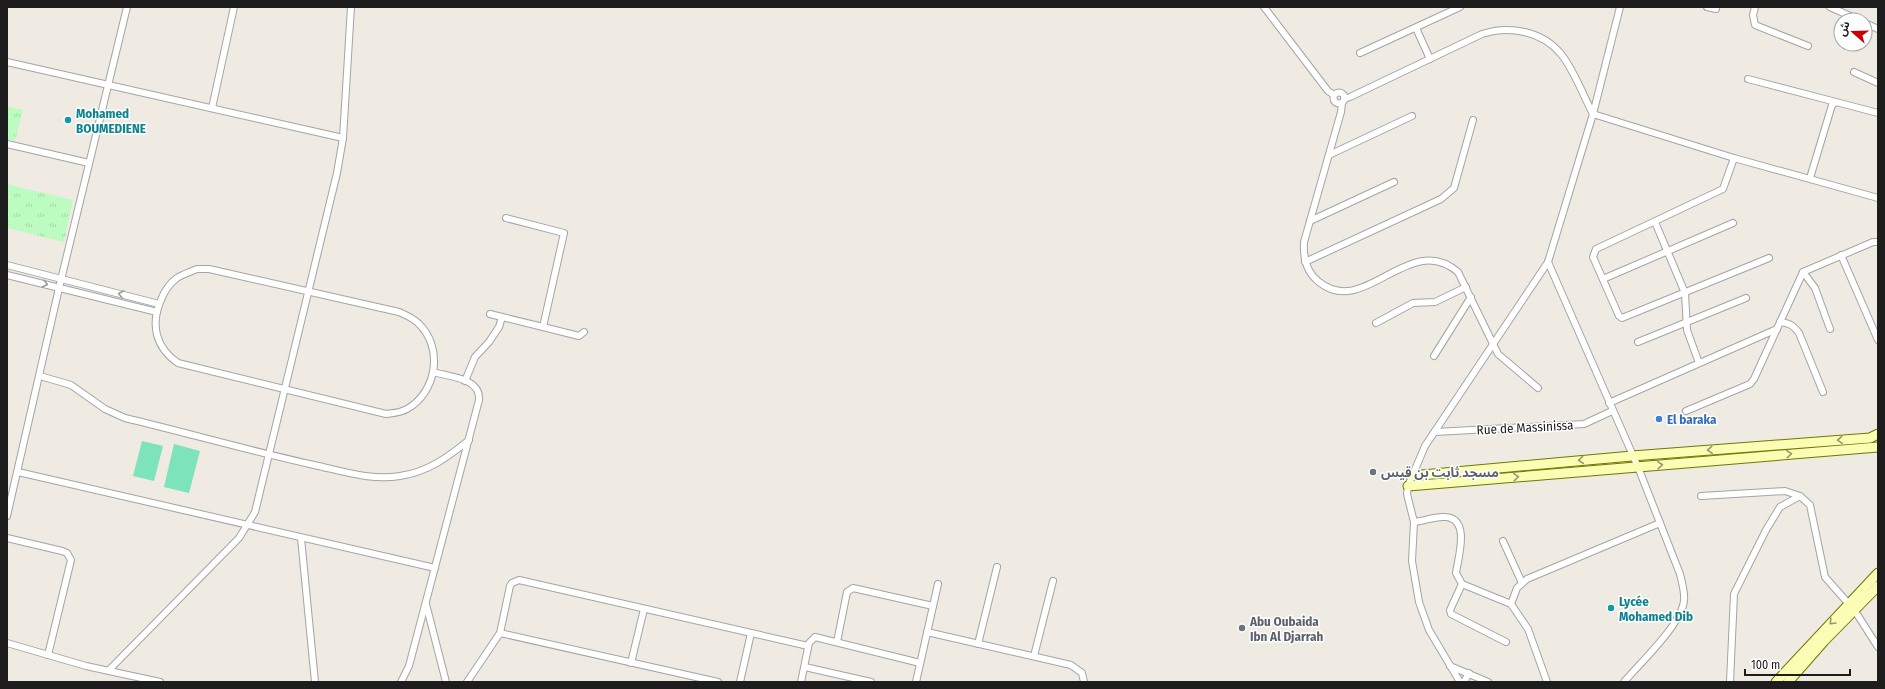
<svg xmlns="http://www.w3.org/2000/svg" width="1885" height="689" font-family="'Fira Sans Condensed','Noto Sans Arabic',sans-serif">
  <style>
    .park { fill: url(#park-tufts) }
    .pitch { fill: #7ce3ba }
    .lines { fill: none; stroke-linecap: round; stroke-linejoin: round }
    .street-casing { stroke: #a4a4a4; stroke-width: 8 }
    .secondary-casing { stroke: #6d7900; stroke-width: 11 }
    .street { stroke: #fff; stroke-width: 6 }
    .secondary { stroke: #fafdb3; stroke-width: 9 }
    .oneway { stroke: #999 }
    .oneway2 { stroke: #979870 }
    .culture-dot { fill: #0f9aa8; stroke: #fff; stroke-width: 1.5 }
    .shop-dot { fill: #3f7fe0; stroke: #fff; stroke-width: 1.5 }
    .worship-dot { fill: #6b7280; stroke: #fff; stroke-width: 1.5 }
    .labels { text-anchor: middle; stroke-width: 3; stroke-linejoin: round; paint-order: stroke }
    .culture-label { font-size: 13px; font-weight: bold; fill: #0d838f; stroke: #fff; text-anchor: start }
    .shop-label { font-size: 13px; font-weight: bold; fill: #366cbe; stroke: #fff; text-anchor: start }
    .street-label { font-size: 13px; fill: #1d1d1d; stroke: #fff }
    .worship-label { font-size: 13px; font-weight: bold; fill: #5b616d; stroke: #fff; text-anchor: start }
  </style>
  <defs>
    <pattern id="park-tufts" width="24" height="20" patternUnits="userSpaceOnUse"><rect width="24" height="20" fill="#bdfcc1"/><path d="M3 7l-1-3M5 7V3M7 7l1-3M15 17l-1-3M17 17v-4M19 17l1-3" fill="none" stroke="#a2d8a5"/></pattern>
  </defs>
  <rect width="100%" height="100%" fill="#efebe3"/>
  <g class="park">
    <polygon points="7,106 23,110 15,141 7,139"/>
    <polygon points="7,184 73,200 64,242 7,228"/>
  </g>
  <g class="pitch">
    <polygon points="142,441 163,446 154,481 133,476"/>
    <polygon points="174,444 200,451 189,493 164,487"/>
  </g>
  <g class="lines">
    <defs>
      <g id="street">
        <polyline points="1264,7 1328,91 1334,95"/>
        <polyline points="1707,7 1716,9"/>
        <polyline points="1755,7 1753,15 1755,25 1808,46"/>
        <polyline points="1830,7 1859,20"/>
        <polyline points="1865,23 1878,29"/>
        <polyline points="1416,28 1430,59"/>
        <polyline points="1360,53 1460,7"/>
        <polyline points="7,62 343,138"/>
        <polyline points="1854,72 1878,83"/>
        <polyline points="1748,79 1836,102"/>
        <circle cx="1339" cy="98" r="5.5"/>
        <path d="M1344,99l6,-2 132,-63c27,-9 60,-3 79,20 13,16 22,41 32,60l141,44 144,40"/>
        <path d="M1342,103l-1,9 -37,130c-1,16 2,30 15,40 46,37 90,-52 139,-10l40,82 40,34"/>
        <polyline points="212,108 234,7"/>
        <polyline points="7,144 89,163"/>
        <polyline points="1329,155 1412,116"/>
        <polyline points="1734,158 1723,189 1596,249 1593,257 1619,316 1622,318 1769,258"/>
        <polyline points="1810,178 1832,105 1836,102 1878,113"/>
        <polyline points="1310,221 1394,182"/>
        <polyline points="1655,222 1685,293 1687,330 1699,363"/>
        <polyline points="1841,255 1878,340"/>
        <polyline points="1305,262 1441,199 1454,188 1473,120"/>
        <path d="M1548,262l90,205 42,107c2,9 5,18 4,27 -3,24 -44,62 -60,81"/>
        <polyline points="7,265 159,304"/>
        <path d="M197,269h12l190,43c7,3 14,6 19,11 26,24 19,69 -11,86 -7,4 -14,4 -21,5l-208,-51c-22,-15 -28,-38 -17,-63 3,-8 9,-17 16,-22 6,-4 13,-6 20,-9z"/>
        <polyline points="1803,272 1815,288 1830,329"/>
        <polyline points="7,275 157,312"/>
        <polyline points="1603,279 1733,223"/>
        <polyline points="490,314 502,317"/>
        <path d="M1780,322c9,1 13,3 19,11l24,59"/>
        <polyline points="1376,323 1413,303 1435,302 1466,287"/>
        <polyline points="543,327 579,336 584,332"/>
        <polyline points="1638,342 1746,298"/>
        <polyline points="1434,356 1471,297"/>
        <path d="M40,376l31,9 34,24 20,9c63,15 125,33 189,47 28,6 57,16 86,11 28,-4 48,-19 69,-36"/>
        <polyline points="465,381 475,357 489,342 499,327 502,317 543,327 564,233 506,218"/>
        <polyline points="1609,403 1777,329"/>
        <polyline points="1686,411 1750,384 1754,379 1803,272 1873,242 1878,242"/>
        <polyline points="1435,432 1584,424 1612,411"/>
        <polyline points="18,472 435,568"/>
        <polyline points="1701,496 1785,491 1800,496"/>
        <polyline points="7,516 59,288 127,7"/>
        <path d="M1414,522c10,-1 21,-6 31,-5 26,1 13,41 11,56l6,11 49,20 17,25 19,53"/>
        <polyline points="7,538 62,551 67,553 71,560 48,655"/>
        <polyline points="301,538 315,682"/>
        <polyline points="1503,541 1522,583"/>
        <polyline points="1462,584 1450,610 1451,614 1506,642"/>
        <polyline points="426,604 446,682"/>
        <polyline points="1511,604 1517,588 1527,579 1660,523"/>
        <polyline points="927,632 1071,665 1082,673 1084,682"/>
        <polyline points="837,642 847,592 853,588 933,606"/>
        <polyline points="7,643 86,666 160,682"/>
        <polyline points="978,644 997,567"/>
        <polyline points="1034,656 1053,581"/>
        <polyline points="631,663 644,609"/>
        <polyline points="1450,666 1488,682"/>
        <polyline points="805,667 871,682"/>
        <polyline points="109,670 239,538 255,512 337,173 343,138 351,7"/>
        <path d="M401,682l8,-16 70,-266c2,-22 -29,-23 -46,-28"/>
        <polyline points="467,682 500,633"/>
        <polyline points="718,682 500,633 510,586 512,583 519,580 808,646"/>
        <polyline points="740,682 751,633"/>
        <polyline points="801,682 809,643 815,637 920,663"/>
        <polyline points="916,682 938,584"/>
        <polyline points="1460,682 1429,630 1419,602 1412,561 1414,522 1407,494 1408,486 1425,446 1548,262 1593,114 1620,7"/>
        <polyline points="1464,682 1469,673"/>
        <polyline points="1730,682 1734,594 1766,530 1780,507 1800,496 1810,505 1825,577 1855,611 1878,647"/>
      </g>
      <g id="secondary">
        <polyline points="1411,476 1632,456 1870,438 1878,434"/>
        <polyline points="1408,486 1878,447"/>
        <polyline points="1776,682 1878,573"/>
        <polyline points="1788,682 1824,641 1878,586"/>
      </g>
    </defs>
    <use href="#street" class="street-casing"/>
    <use href="#secondary" class="secondary-casing"/>
    <use href="#street" class="street"/>
    <use href="#secondary" class="secondary"/>
  </g>
  <defs><path id="oneway-chevron" d="M-2-3.5L2.5 0L-2 3.5" fill="none" stroke-width="1.6" stroke-linecap="round" stroke-linejoin="round"/></defs>
  <g class="oneway">
    <use href="#oneway-chevron" transform="translate(45 284) rotate(14)"/>
    <use href="#oneway-chevron" transform="translate(121 294) rotate(-166)"/>
  </g>
  <g class="oneway2">
    <use href="#oneway-chevron" transform="translate(1840 440) rotate(176)"/>
    <use href="#oneway-chevron" transform="translate(1710 450) rotate(176)"/>
    <use href="#oneway-chevron" transform="translate(1789 454) rotate(-5)"/>
    <use href="#oneway-chevron" transform="translate(1581 460) rotate(175)"/>
    <use href="#oneway-chevron" transform="translate(1660 465) rotate(-5)"/>
    <use href="#oneway-chevron" transform="translate(1516 477) rotate(-5)"/>
    <use href="#oneway-chevron" transform="translate(1832 622) rotate(134)"/>
  </g>
  <g class="culture-dot">
    <circle cx="68" cy="120" r="4"/>
    <circle cx="1611" cy="608" r="4"/>
  </g>
  <circle class="shop-dot" cx="1659" cy="419" r="4"/>
  <g class="worship-dot">
    <circle cx="1373" cy="472" r="4"/>
    <circle cx="1242" cy="628" r="4"/>
  </g>
  <g class="labels">
    <g class="culture-label">
      <text x="76" y="118">Mohamed<tspan x="76" dy="15">BOUMEDIENE</tspan></text>
      <text x="1619" y="606">Lycée<tspan x="1619" dy="15">Mohamed Dib</tspan></text>
    </g>
    <g class="shop-label">
      <text x="1667" y="424">El baraka</text>
    </g>
    <g class="street-label">
      <text transform="translate(1525 427) rotate(-3)" y="5">Rue de Massinissa</text>
    </g>
    <g class="worship-label">
      <text x="1381" y="477">مسجد ثابت بن قيس</text>
      <text x="1250" y="626">Abu Oubaida<tspan x="1250" dy="15">Ibn Al Djarrah</tspan></text>
    </g>
  </g>
  <rect width="1885" height="689" fill="none" stroke="#1d1d1d" stroke-width="16"/>
  <g transform="translate(1853 32) rotate(290)"><circle r="19" fill="#ffffff" stroke="#a5a5a5"/>
  <path d="M0-3L7 15L0 10L-7 15Z" fill="#cb0003"/>
  <text y="-6" font-size="11" font-weight="bold" text-anchor="middle" fill="#1d1d1d">ش</text>
  </g>
  <path d="M1745 669v6h105v-6" fill="none" stroke="#1d1d1d" stroke-width="2"/>
  <text x="1751" y="669" font-size="12" fill="#1d1d1d" stroke="#ffffff" stroke-width="3" paint-order="stroke">100 m</text>
</svg>
